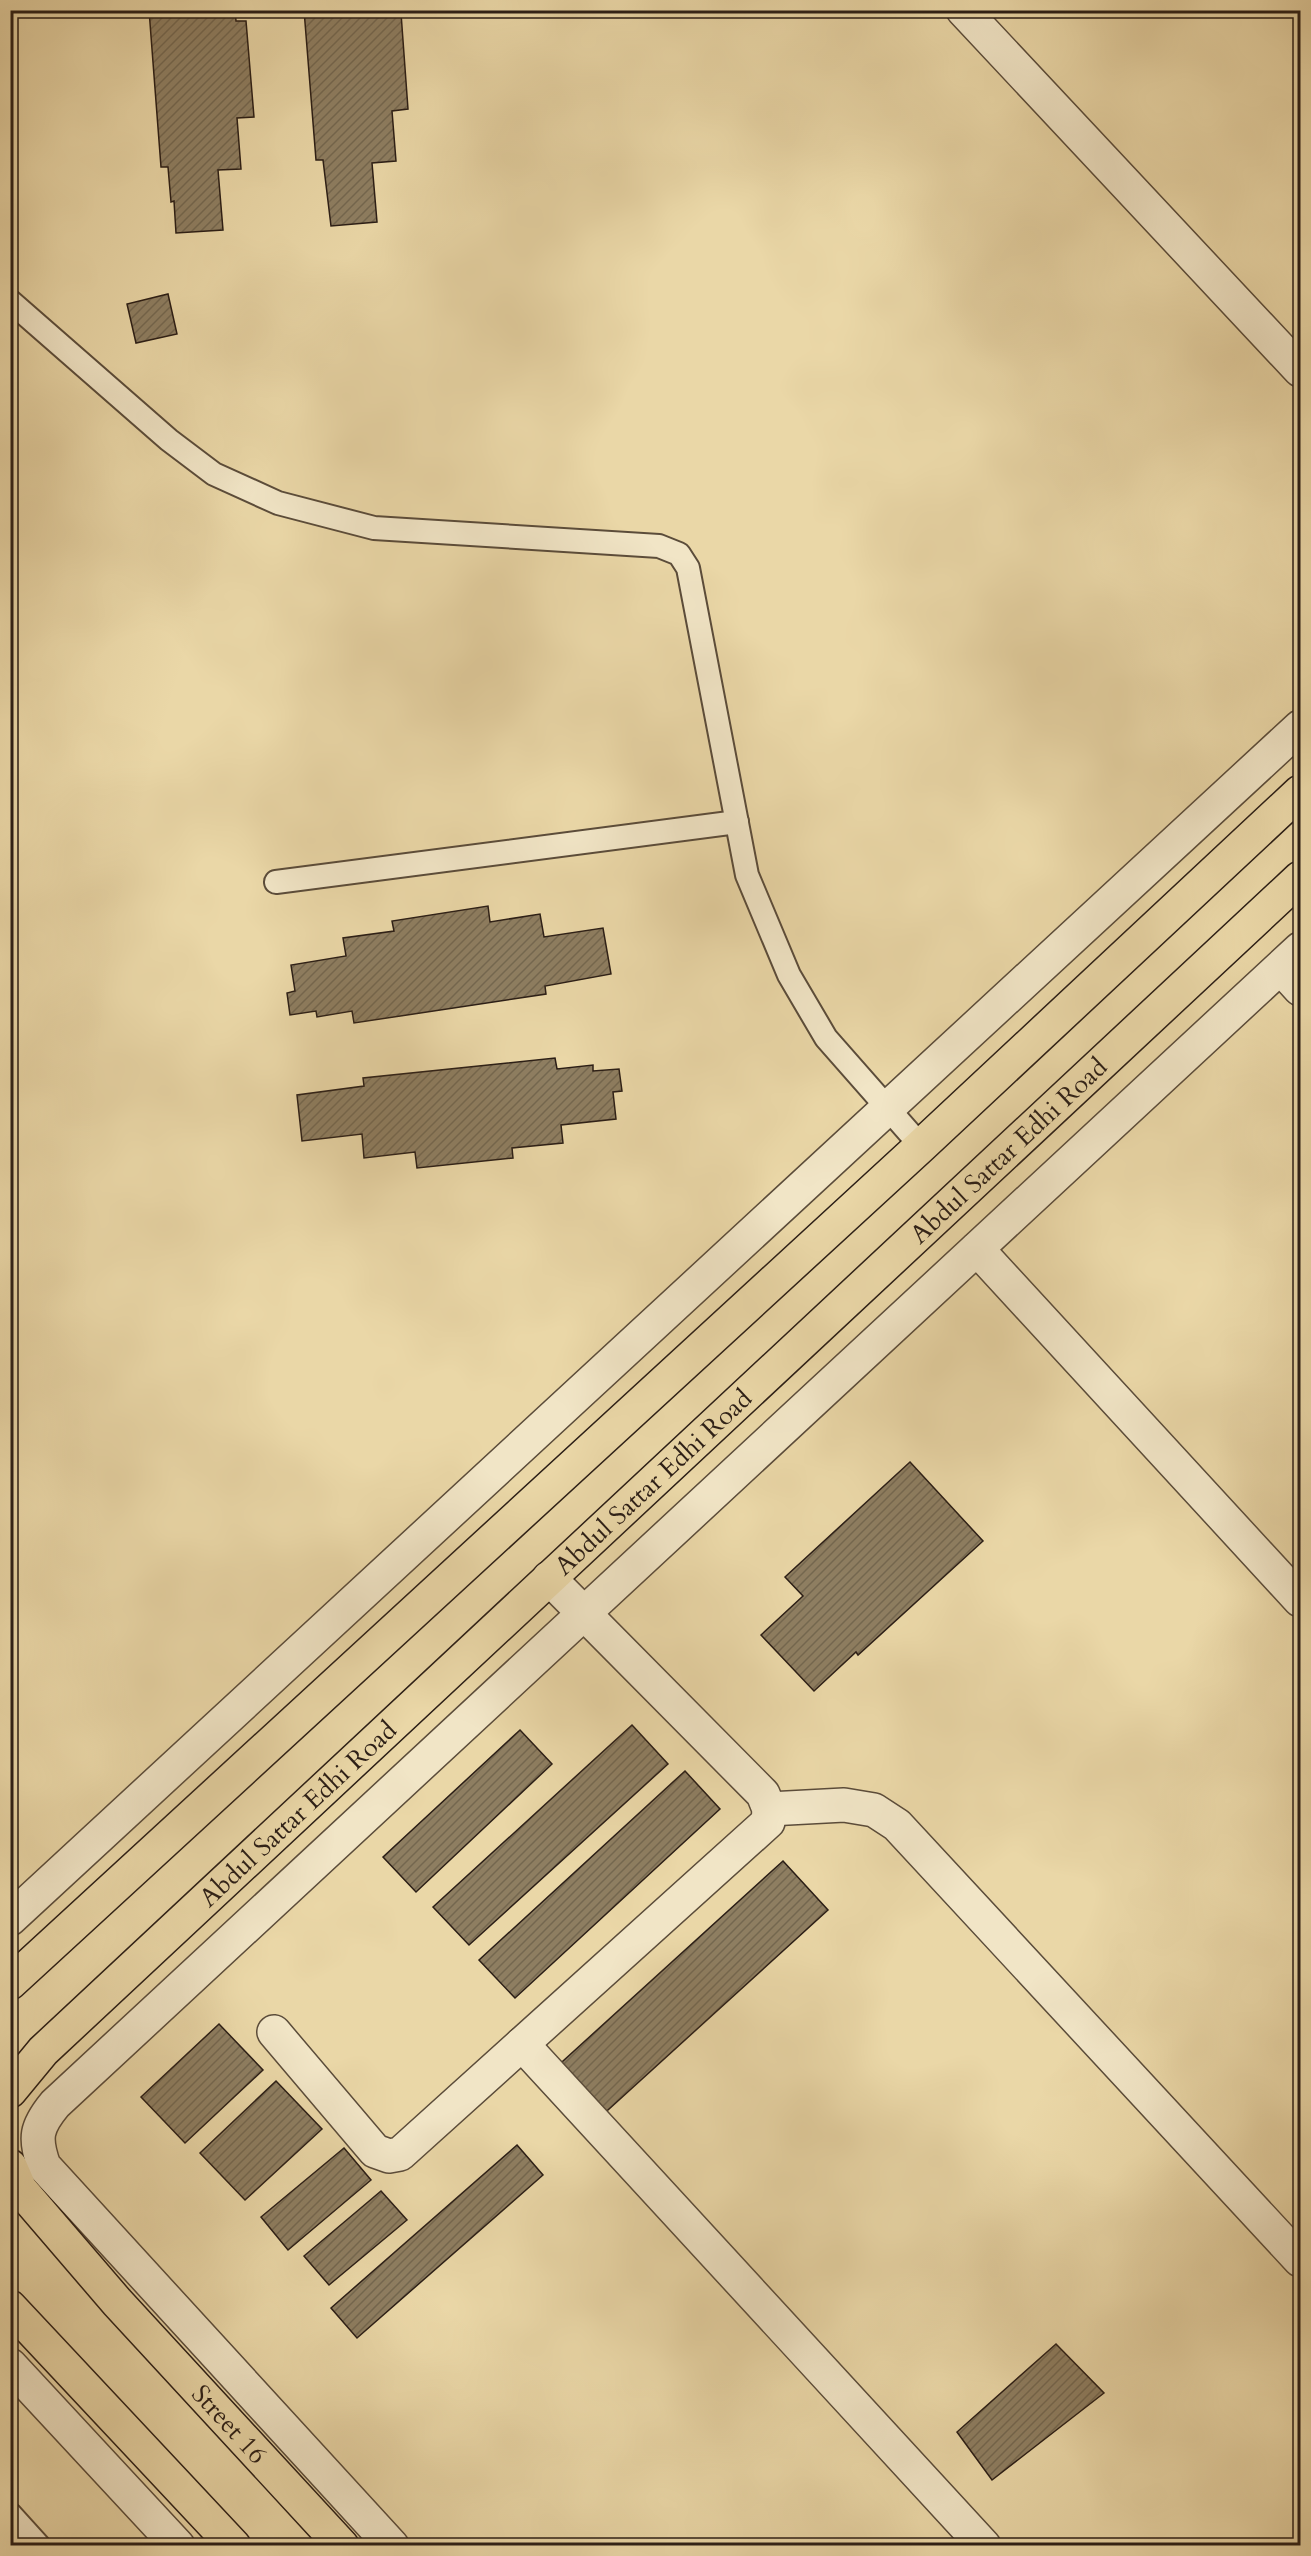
<svg xmlns="http://www.w3.org/2000/svg" width="1311" height="2556" font-family="Cardo,serif">
  <style>
    .building { fill: url(#building-hatch); stroke: #2b1e16; stroke-width: 1.5 }
    .lines { fill: none; stroke-linecap: round; stroke-linejoin: round }
    .service-casing { stroke: #5b4c3a; stroke-width: 26 }
    .minor-casing { stroke: #5b4c3a; stroke-width: 36 }
    .primary-casing { stroke: #2b1e16; stroke-width: 36 }
    .service { stroke: #f1e5c6; stroke-width: 22 }
    .minor { stroke: #f1e5c6; stroke-width: 33 }
    .primary { stroke: #ead7a7; stroke-width: 33 }
    .labels { text-anchor: middle; stroke-width: 4.5; stroke-linejoin: round; paint-order: stroke }
    .street-label { font-size: 26px; fill: #2b1e16; stroke: #f1e5c6 }
  </style>
  <defs>
    <pattern id="building-hatch" width="6" height="6" patternUnits="userSpaceOnUse" patternTransform="scale(1.5)"><rect width="6" height="6" fill="#8e7e61"/><path d="M-1 1l2-2M0 6l6-6M5 7l2-2" fill="none" stroke="#74674f"/></pattern>
  </defs>
  <rect width="100%" height="100%" fill="#ead7a7"/>
  <filter id="stains"><feTurbulence type="fractalNoise" baseFrequency=".00333" numOctaves="4"/><feColorMatrix values="0 0 0 0 .2 0 0 0 0 .09 0 0 0 0 .02 0 0 0 .5 -.17"/></filter>
  <radialGradient id="worn" r=".72"><stop offset=".6" stop-color="#630" stop-opacity="0"/><stop offset="1" stop-color="#630" stop-opacity=".3"/></radialGradient>
  <g class="building">
    <polygon points="149,10 235,10 236,21 246,21 254,117 237,118 241,169 218,170 223,230 176,233 174,201 171,202 168,167 161,167"/>
    <polygon points="304,10 390,10 390,14 401,13 408,109 392,111 396,161 372,163 377,222 331,226 323,160 316,160"/>
    <polygon points="168,294 177,334 136,343 127,304"/>
    <polygon points="488,906 490,922 540,914 544,937 603,928 611,974 545,986 546,994 354,1023 352,1011 317,1017 316,1011 290,1015 287,993 295,991 291,965 346,956 343,938 394,931 392,921"/>
    <polygon points="555,1058 557,1069 593,1065 593,1071 619,1069 622,1091 613,1092 616,1119 561,1125 563,1143 512,1148 513,1158 417,1168 415,1152 364,1158 362,1134 302,1141 297,1095 364,1086 363,1078"/>
    <polygon points="910,1462 983,1541 858,1655 856,1652 814,1691 761,1635 803,1596 785,1577"/>
    <polygon points="632,1725 668,1764 469,1945 433,1907"/>
    <polygon points="520,1730 552,1764 416,1892 383,1857"/>
    <polygon points="685,1771 720,1809 515,1998 479,1960"/>
    <polygon points="783,1861 828,1910 597,2120 552,2071"/>
    <polygon points="219,2024 263,2070 185,2143 141,2097"/>
    <polygon points="276,2081 322,2129 245,2200 200,2153"/>
    <polygon points="517,2145 543,2175 357,2338 331,2308"/>
    <polygon points="344,2148 371,2180 288,2250 261,2217"/>
    <polygon points="381,2191 407,2220 329,2285 304,2256"/>
    <polygon points="1056,2344 1104,2393 992,2480 957,2432"/>
  </g>
  <g class="lines">
    <defs>
      <g id="service">
        <polyline points="10,301 169,440 214,474 278,503 374,528 659,546 679,554 688,568 747,875 789,975 826,1038 921,1146"/>
        <polyline points="276,882 737,822"/>
        <polyline points="10,2514 39,2546"/>
      </g>
      <g id="minor">
        <polyline points="963,10 1300,370"/>
        <polyline points="1281,968 1300,989"/>
        <polyline points="977,1249 1300,1600"/>
        <polyline points="769,1809 844,1805 874,1810 897,1825 1300,2260"/>
        <polyline points="10,1919 1300,727"/>
        <polyline points="274,2032 375,2151 389,2156 400,2154 768,1822 769,1809 763,1794 549,1578"/>
        <polyline points="522,2044 984,2546"/>
        <polyline points="10,2365 178,2546"/>
        <path d="M392,2546l-348,-380c-10,-28 -8,-39 11,-62l1245,-1155"/>
      </g>
      <g id="primary">
        <polyline points="10,1983 921,1146 1300,792"/>
        <path id="s1" d="M10,2091l33,-40 1257,-1173"/>
        <path id="s2" d="M10,2166l10,23 97,113 225,244"/>
        <polyline points="10,2307 234,2546"/>
      </g>
    </defs>
    <use href="#service" class="service-casing"/>
    <use href="#minor" class="minor-casing"/>
    <use href="#primary" class="primary-casing"/>
    <use href="#service" class="service"/>
    <use href="#minor" class="minor"/>
    <use href="#primary" class="primary"/>
  </g>
  <g class="labels">
    <g class="street-label">
      <text dy="9" stroke="none"><textPath href="#s1" startOffset="1372">Abdul Sattar Edhi Road</textPath></text>
      <text dy="9" stroke="none"><textPath href="#s1" startOffset="886">Abdul Sattar Edhi Road</textPath></text>
      <text dy="9" stroke="none"><textPath href="#s1" startOffset="400">Abdul Sattar Edhi Road</textPath></text>
      <text dy="9" stroke="none"><textPath href="#s2" startOffset="340">Street 16</textPath></text>
    </g>
  </g>
  <rect width="1311" height="2556" fill="none" stroke="#ead7a7" stroke-width="36"/>
  <rect x="12" y="12" width="1287" height="2532" fill="none" stroke="#2b1e16" stroke-width="3"/>
  <rect x="18" y="18" width="1275" height="2520" fill="none" stroke="#2b1e16" stroke-width="1.5"/>
  <rect width="100%" height="100%" filter="url(#stains)"/>
  <rect width="100%" height="100%" fill="url(#worn)"/>
</svg>
